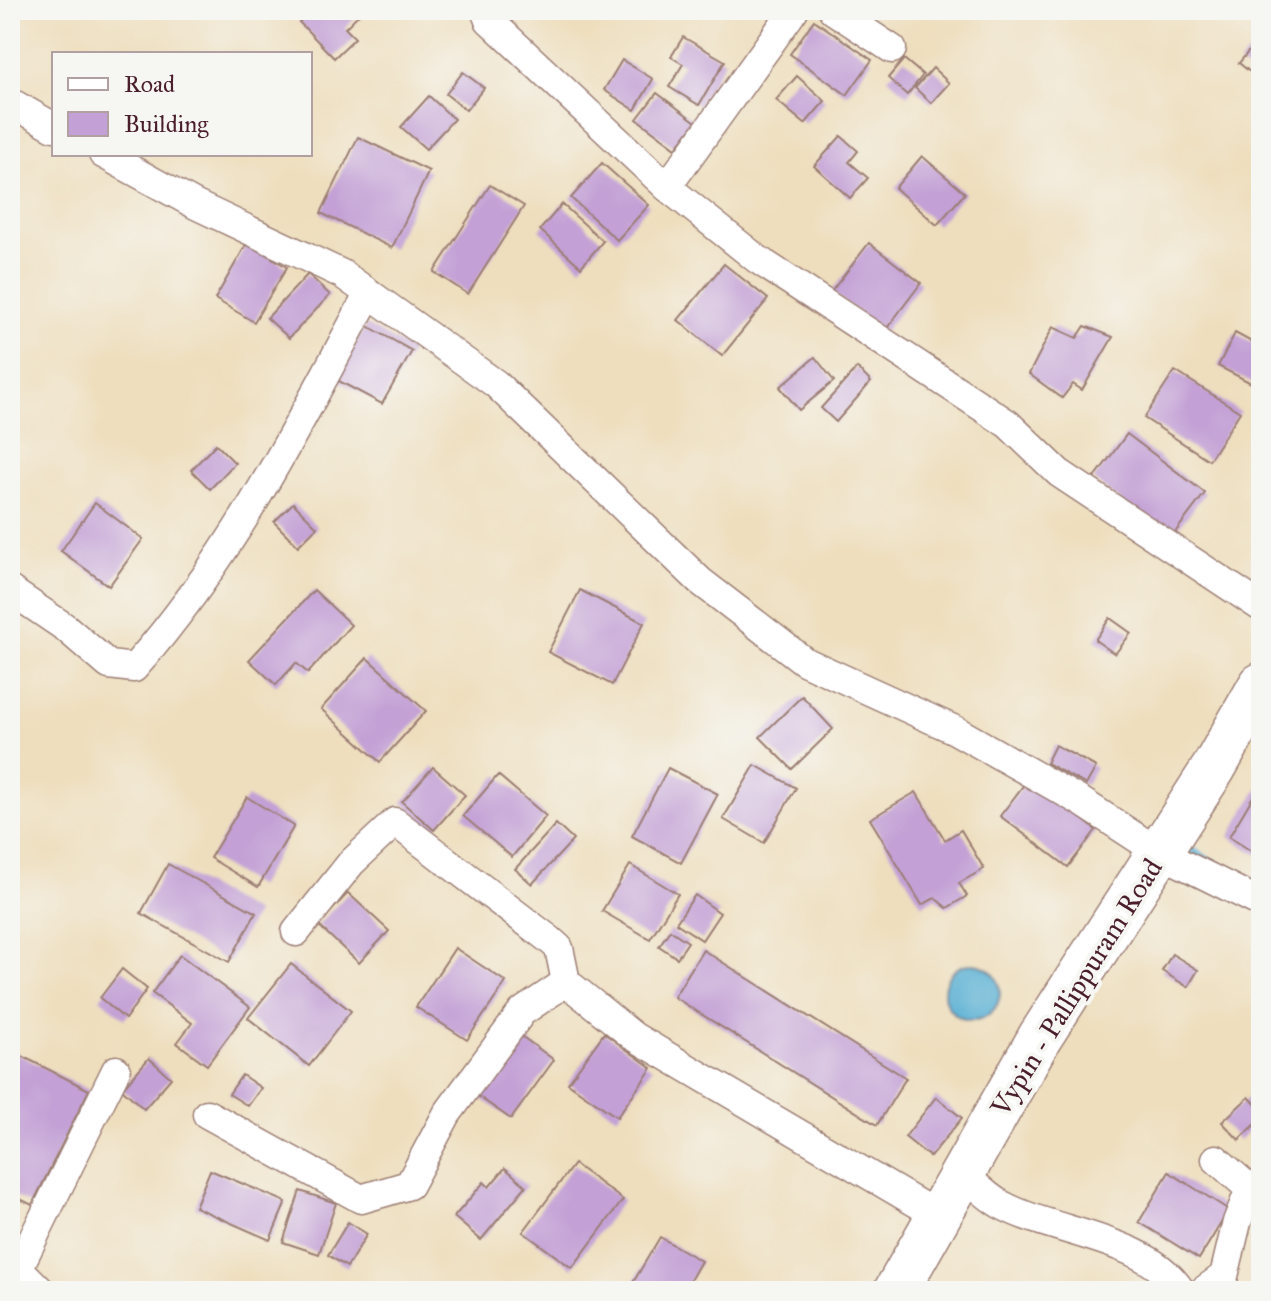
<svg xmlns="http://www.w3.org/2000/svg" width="1271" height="1301" font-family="'IM FELL Great Primer',serif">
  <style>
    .water { fill: #56afd3; stroke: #50677f; stroke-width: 2 }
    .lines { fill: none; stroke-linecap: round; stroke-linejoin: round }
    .stream { stroke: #56afd3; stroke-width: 10 }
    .building { fill: #c3a0d5 }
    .street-casing { stroke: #9c7e74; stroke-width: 31 }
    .primary-casing { stroke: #9c7e74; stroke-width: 47 }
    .street { stroke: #fff; stroke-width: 28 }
    .primary { stroke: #fff; stroke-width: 44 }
    .labels { text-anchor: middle; stroke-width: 8; stroke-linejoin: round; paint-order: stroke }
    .street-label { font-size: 28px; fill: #4a1f2b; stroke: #f6f6f2 }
  </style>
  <rect width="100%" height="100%" fill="#f6f6f2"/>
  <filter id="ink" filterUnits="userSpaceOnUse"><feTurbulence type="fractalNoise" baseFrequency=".0125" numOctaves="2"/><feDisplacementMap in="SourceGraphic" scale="16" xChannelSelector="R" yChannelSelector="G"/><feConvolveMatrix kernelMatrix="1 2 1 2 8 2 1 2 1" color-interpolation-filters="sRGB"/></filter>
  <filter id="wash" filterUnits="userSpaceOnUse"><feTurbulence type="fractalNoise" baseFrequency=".006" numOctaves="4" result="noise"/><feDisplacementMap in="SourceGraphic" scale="32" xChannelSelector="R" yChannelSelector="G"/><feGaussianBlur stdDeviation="1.8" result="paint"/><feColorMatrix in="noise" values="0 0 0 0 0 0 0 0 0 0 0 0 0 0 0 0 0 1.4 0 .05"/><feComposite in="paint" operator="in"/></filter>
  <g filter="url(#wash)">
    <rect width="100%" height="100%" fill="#eedebd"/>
    <circle class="water" cx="972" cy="992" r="28"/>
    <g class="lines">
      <polyline class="stream" points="1176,843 1218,867"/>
    </g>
    <g id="blocks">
      <g class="building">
        <polygon points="312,10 361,12 345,28 355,38 334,58 299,22"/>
        <polygon points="814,20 872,60 847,95 790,54"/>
        <polygon points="683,37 725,61 699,105 669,87 683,64 671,57"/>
        <polygon points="1256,42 1261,46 1261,81 1239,63"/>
        <polygon points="904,59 923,75 907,95 888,78"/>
        <polygon points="622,60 653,79 635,110 604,90"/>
        <polygon points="933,68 949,83 931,103 915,88"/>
        <polygon points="463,72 484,88 466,110 446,94"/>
        <polygon points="797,76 825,101 805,124 776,100"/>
        <polygon points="657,93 696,122 676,148 637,119"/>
        <polygon points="429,96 454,119 426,149 401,127"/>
        <polygon points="841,136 858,151 849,162 868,178 850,198 814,166"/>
        <polygon points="358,137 429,171 392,248 321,213"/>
        <polygon points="922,156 965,193 937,225 895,188"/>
        <polygon points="602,163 649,205 617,240 571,198"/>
        <polygon points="490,185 524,206 468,294 434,272"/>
        <polygon points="562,204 603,241 581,267 540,230"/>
        <polygon points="247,243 287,267 254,322 215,299"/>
        <polygon points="869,243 921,283 884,332 831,292"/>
        <polygon points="724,264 768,299 722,356 678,320"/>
        <polygon points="308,274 330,295 289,338 267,318"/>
        <polygon points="366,325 412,351 382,404 335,379"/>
        <polygon points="1085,326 1113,337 1082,390 1073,384 1062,398 1029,374 1053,327 1077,338"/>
        <polygon points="1235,333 1261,347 1261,388 1218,366"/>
        <polygon points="815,357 834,381 799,410 780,387"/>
        <polygon points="857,368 871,382 836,422 821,408"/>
        <polygon points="1175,371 1240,412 1209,460 1144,418"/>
        <polygon points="1127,434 1205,493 1170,539 1093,480"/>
        <polygon points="216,444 235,463 210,489 191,470"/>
        <polygon points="95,503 143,539 109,586 61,551"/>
        <polygon points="293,503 317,527 298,546 274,522"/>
        <polygon points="314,590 351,625 308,673 296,663 276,685 249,660"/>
        <polygon points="580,590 644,623 612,685 548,652"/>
        <polygon points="1110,618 1131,633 1115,654 1095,640"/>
        <polygon points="367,658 426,711 380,762 321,709"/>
        <polygon points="802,696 833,729 792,769 760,737"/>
        <polygon points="1055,745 1096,767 1086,785 1046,763"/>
        <polygon points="755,765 796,788 764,843 723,819"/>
        <polygon points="433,767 465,795 434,830 402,802"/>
        <polygon points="668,768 718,794 681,863 632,836"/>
        <polygon points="498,775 546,816 512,857 463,816"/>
        <polygon points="1029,778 1096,830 1068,867 1000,816"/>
        <polygon points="1261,783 1261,857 1229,837"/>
        <polygon points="916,792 945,840 961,830 984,869 959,883 967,896 947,908 935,898 922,905 870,819"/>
        <polygon points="247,797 294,826 258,887 210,858"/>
        <polygon points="556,824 573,840 532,884 515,869"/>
        <polygon points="168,864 256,913 229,962 141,913"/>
        <polygon points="630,865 678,894 650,939 602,911"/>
        <polygon points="348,893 389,931 359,963 318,925"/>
        <polygon points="695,895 720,913 702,940 676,923"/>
        <polygon points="670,930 688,942 677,958 659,946"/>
        <polygon points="455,948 506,982 467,1040 416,1007"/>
        <polygon points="703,950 906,1078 877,1125 674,997"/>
        <polygon points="1172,954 1198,970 1188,987 1162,971"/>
        <polygon points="180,955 250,1007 207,1065 177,1043 192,1023 152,993"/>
        <polygon points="291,964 351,1011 309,1066 248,1018"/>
        <polygon points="122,969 147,989 125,1019 100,998"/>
        <polygon points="513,1030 554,1060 511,1119 469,1090"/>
        <polygon points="604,1033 652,1068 617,1117 568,1083"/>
        <polygon points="10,1050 89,1090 32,1205 10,1194"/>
        <polygon points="149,1058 171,1078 144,1109 122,1089"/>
        <polygon points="242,1075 261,1088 248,1106 229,1094"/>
        <polygon points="936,1097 962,1118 930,1157 905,1137"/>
        <polygon points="1249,1097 1261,1110 1261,1119 1239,1140 1222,1122"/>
        <polygon points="574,1164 623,1200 572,1268 523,1232"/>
        <polygon points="505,1168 526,1186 481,1240 454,1217 484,1182 489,1187"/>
        <polygon points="210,1170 286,1202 270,1240 195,1207"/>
        <polygon points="1169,1172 1229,1210 1199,1259 1139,1222"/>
        <polygon points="300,1191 336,1203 319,1254 283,1242"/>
        <polygon points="348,1222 367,1234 347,1267 328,1255"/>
        <polygon points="660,1237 701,1261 684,1291 628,1291"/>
      </g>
    </g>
  </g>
  <g filter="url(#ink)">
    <use href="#blocks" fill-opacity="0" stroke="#9c7e74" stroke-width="2"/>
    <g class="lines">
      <defs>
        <g id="street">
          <polyline points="485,10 489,20 667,187"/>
          <polyline points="794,10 667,187 757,259 1008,424 1059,473 1261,607"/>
          <polyline points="833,10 892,49"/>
          <polyline points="10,102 54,127"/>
          <polyline points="103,154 196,205 342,274 496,384 700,581 804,661 955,730 1082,802 1160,853 1261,903"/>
          <path d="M10,590l56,38 43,37 25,3c99,-112 165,-244 235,-375"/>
          <polyline points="296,932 351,863 395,822 550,940 559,948 566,982 633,1036 937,1215"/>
          <polyline points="207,1114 361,1199 409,1185 447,1114 522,1012 566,982"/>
          <path d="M962,1173c12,10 24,23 38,31 54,30 147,33 181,87"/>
          <polyline points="10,1260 41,1291"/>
          <polyline points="19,1267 116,1070"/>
          <polyline points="1203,1291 1224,1276 1237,1222 1250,1189 1216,1159"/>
        </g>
        <polyline id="primary" points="896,1291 1040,1037 1213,769 1261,685"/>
      </defs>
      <use href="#street" class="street-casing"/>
      <use href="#primary" class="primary-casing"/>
      <use href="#street" class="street"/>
      <use href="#primary" class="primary"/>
    </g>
  </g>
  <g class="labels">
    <g class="street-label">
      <text transform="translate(1076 987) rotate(-58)" y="10">Vypin - Pallippuram Road</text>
    </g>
  </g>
  <rect width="1271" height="1301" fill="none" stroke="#f6f6f2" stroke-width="40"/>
  <rect x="52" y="52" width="260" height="104" fill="#f6f6f2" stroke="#b1a0a2" stroke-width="2"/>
  <rect x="68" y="78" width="40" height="12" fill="#ffffff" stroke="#b1a0a2" stroke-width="2"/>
  <text x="124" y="92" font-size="24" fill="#4a1f2b">Road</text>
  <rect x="68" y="112" width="40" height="24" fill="#c3a0d5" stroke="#b1a0a2" stroke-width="2"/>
  <text x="124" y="132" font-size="24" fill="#4a1f2b">Building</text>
</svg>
